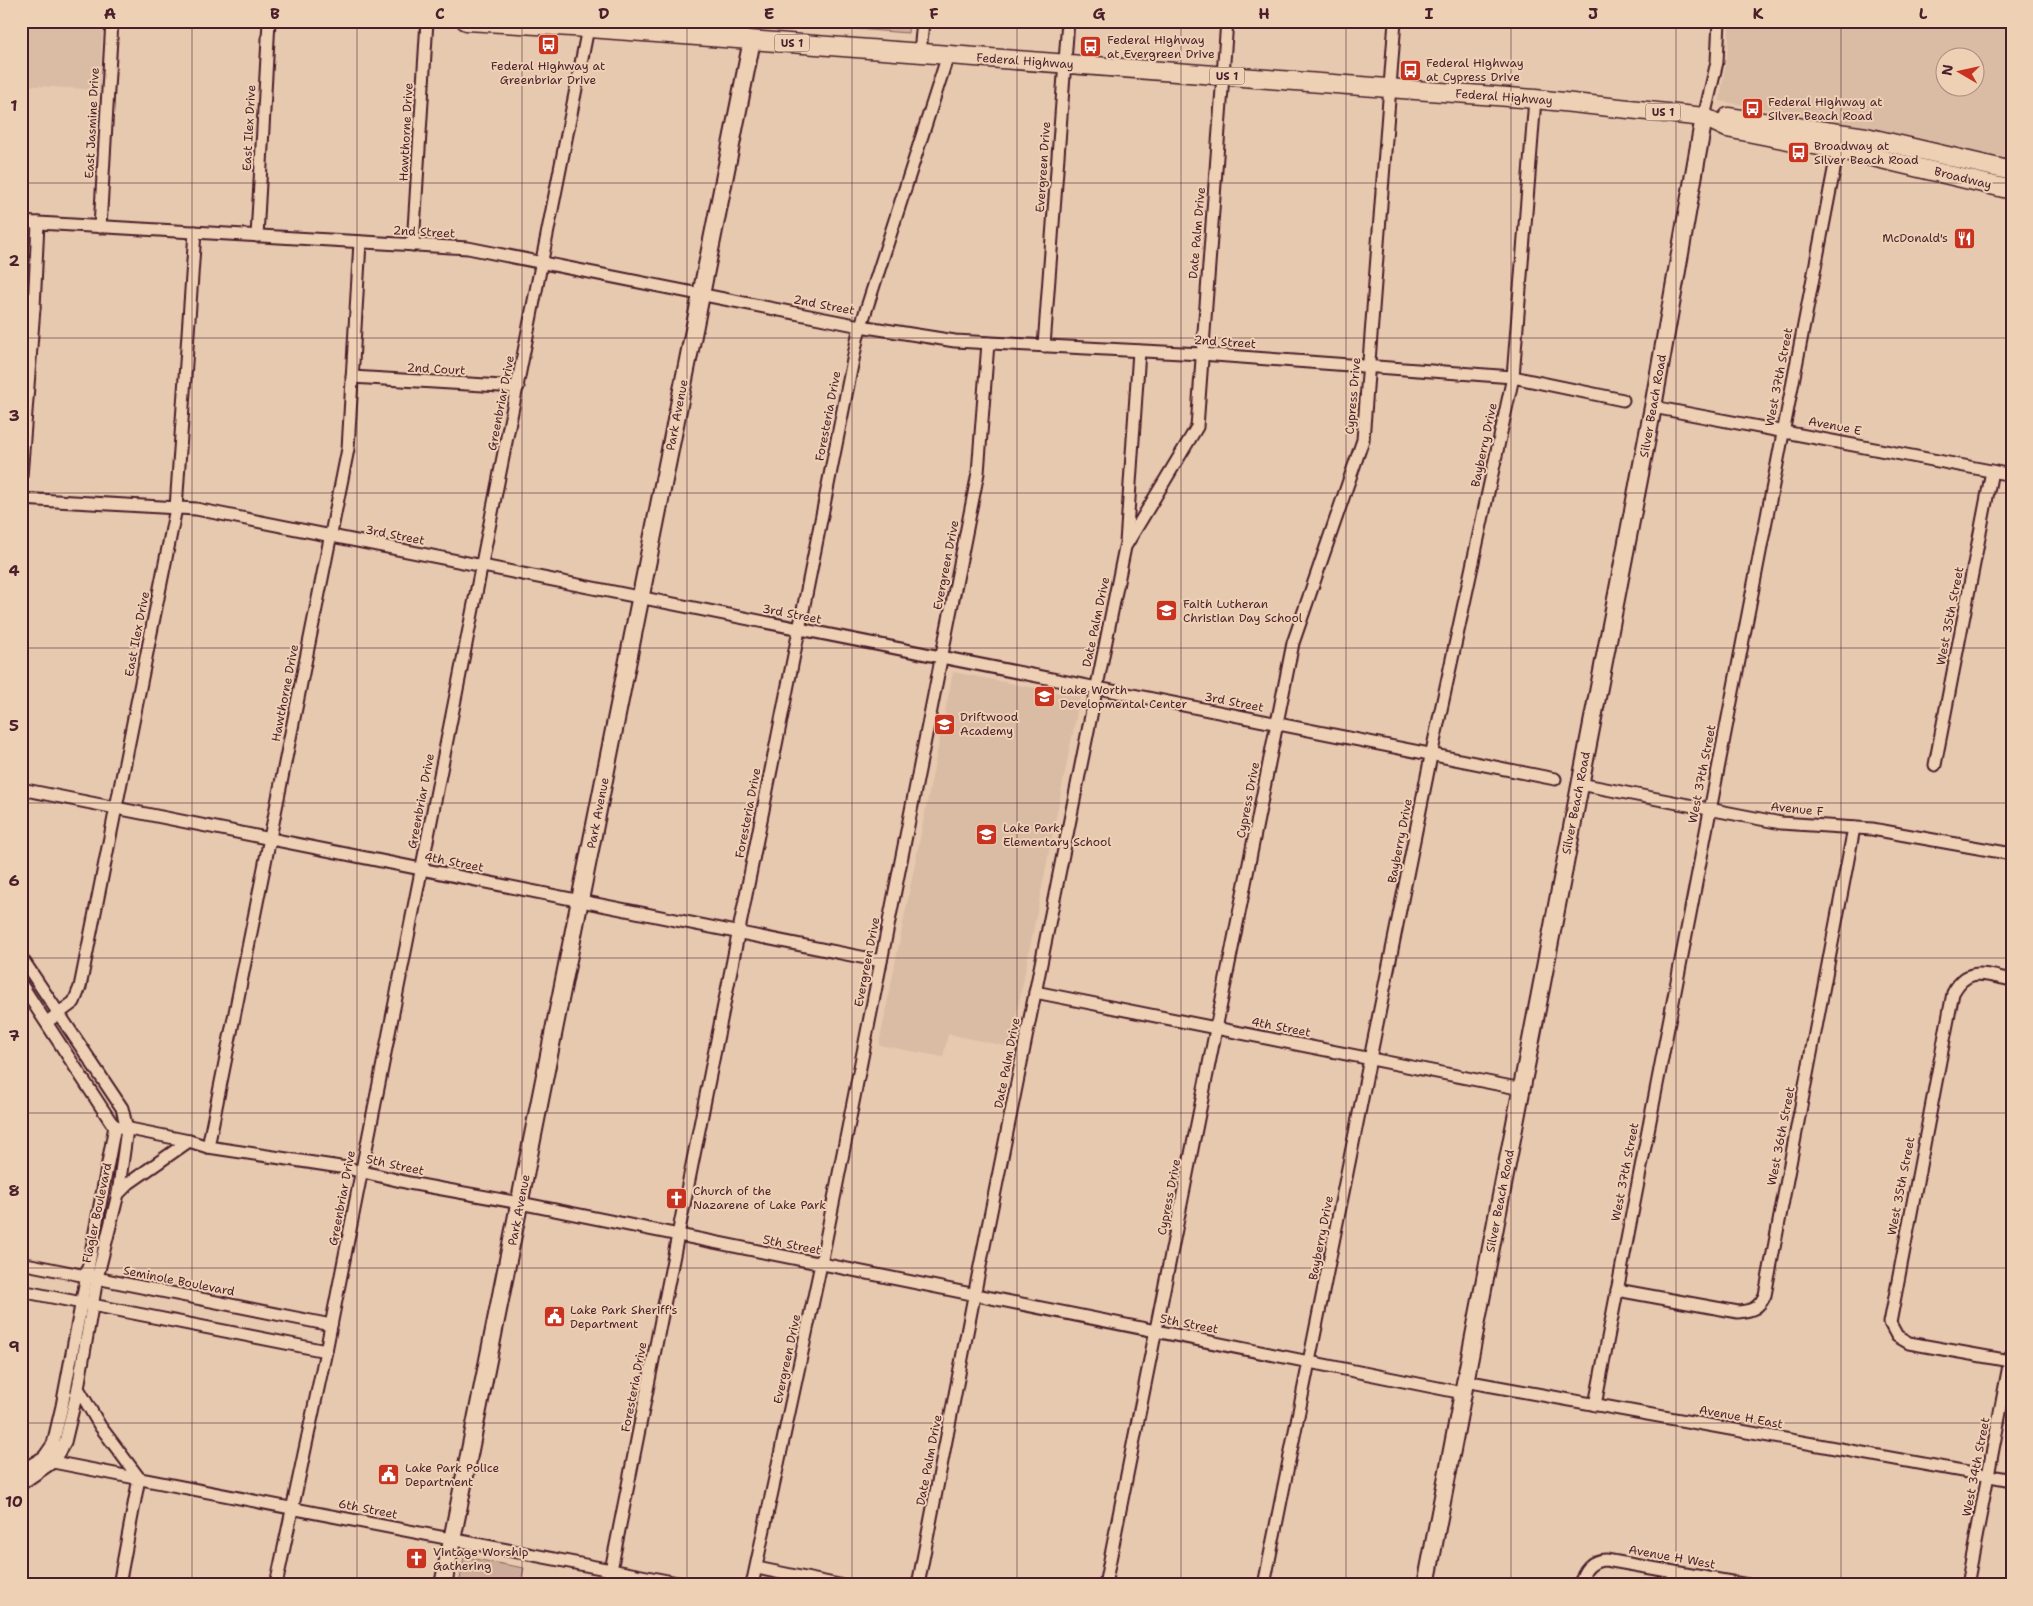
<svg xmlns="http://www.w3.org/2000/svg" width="2033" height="1606" font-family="'Shantell Sans',sans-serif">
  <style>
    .built { fill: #dabba4; fill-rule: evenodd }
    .green { fill: #cdad99; stroke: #8c6662 }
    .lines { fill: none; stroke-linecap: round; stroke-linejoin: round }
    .street-casing { stroke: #4a1f2b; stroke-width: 15 }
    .secondary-casing { stroke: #4a1f2b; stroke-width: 20 }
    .primary-casing { stroke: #4a1f2b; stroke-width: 21 }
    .street { stroke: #eed0b4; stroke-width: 11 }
    .secondary { stroke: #eed0b4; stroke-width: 16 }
    .primary { stroke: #eed0b4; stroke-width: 18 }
    .grid { fill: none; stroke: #4a1f2b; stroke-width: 1; stroke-opacity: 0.55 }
    .labels { text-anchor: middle; stroke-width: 4; stroke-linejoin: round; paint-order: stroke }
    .shield { fill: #eed0b4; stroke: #7b5454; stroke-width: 1 }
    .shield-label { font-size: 11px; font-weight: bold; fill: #4a1f2b }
    .poi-label { font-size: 12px; fill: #4a1f2b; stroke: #eed0b4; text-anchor: start }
    .street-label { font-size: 12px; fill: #4a1f2b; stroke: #eed0b4 }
    .neatline { fill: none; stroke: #4a1f2b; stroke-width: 2 }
    .grid-label { font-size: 16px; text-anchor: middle; font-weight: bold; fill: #4a1f2b }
  </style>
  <rect width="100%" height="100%" fill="#e7c9af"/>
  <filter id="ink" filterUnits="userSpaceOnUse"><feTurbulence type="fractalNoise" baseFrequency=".02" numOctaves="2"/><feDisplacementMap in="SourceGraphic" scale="10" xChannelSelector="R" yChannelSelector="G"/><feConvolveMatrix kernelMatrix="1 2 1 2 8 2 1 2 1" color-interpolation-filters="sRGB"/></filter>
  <g filter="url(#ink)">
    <g class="built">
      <polygon points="21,21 103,21 99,90 21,85"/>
      <path d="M1729,21h283v140l-132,-32 -160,-28 9,-61zM1946,58h30v30h-30z"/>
      <polygon points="953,672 1080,697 1010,1047 948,1034 943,1057 879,1045"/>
    </g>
    <g class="green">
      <polygon points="748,21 909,21 908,33"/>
      <polygon points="21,228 30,232 28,294 21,301"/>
      <polygon points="464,1557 524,1568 520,1585 459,1585"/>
    </g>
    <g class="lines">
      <defs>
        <g id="street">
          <polyline points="920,53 923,21"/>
          <polyline points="1704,117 1717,62 1719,21"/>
          <polyline points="21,222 468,248 860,326 955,341 1201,354 1513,377 1623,400"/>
          <polyline points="100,227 112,21"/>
          <polyline points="257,236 269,21"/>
          <polyline points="413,245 427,21"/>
          <polyline points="21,308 34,308"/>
          <polyline points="1044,346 1068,21"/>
          <polyline points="352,377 518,387"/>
          <polyline points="1653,407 2012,475"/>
          <polyline points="21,477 34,308 38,223"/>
          <polyline points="21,499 196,509 1555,779"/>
          <polyline points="1126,543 1139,351"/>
          <polyline points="1935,765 1992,471"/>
          <polyline points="1580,784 1781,823 1872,829 2012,854"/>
          <polyline points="21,789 881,961"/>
          <polyline points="21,957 122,1108 127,1129 118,1194 97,1278 78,1388 65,1442 53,1462 21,1484"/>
          <polyline points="21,984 111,1122 115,1126 62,1406 53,1444 44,1457 21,1471"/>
          <polyline points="1035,992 1522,1089"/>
          <polyline points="47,1022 74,1002 80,987 176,508 195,232"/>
          <polyline points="115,1126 189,1141 208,1147 347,1168 409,1183 520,1203 1463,1393"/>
          <polyline points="208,1147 348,449 360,242"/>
          <polyline points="118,1194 129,1183 189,1141"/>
          <polyline points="21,1263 331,1325"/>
          <path d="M1617,1290l121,22c14,-1 21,-4 27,-17l89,-467"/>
          <polyline points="21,1291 326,1351"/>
          <path d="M2010,1361l-101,-18 -12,-7 -7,-13 63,-330c15,-28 32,-18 59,-13"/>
          <polyline points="1465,1381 2012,1480"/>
          <polyline points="78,1388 100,1426 139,1478 119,1585"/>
          <polyline points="1595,1405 1838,149"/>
          <polyline points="44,1457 53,1462 688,1585"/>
          <polyline points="757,1568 839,1585"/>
          <polyline points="276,1585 326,1351 589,23"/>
          <polyline points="608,1585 858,335 948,55"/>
          <polyline points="752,1585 821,1264 978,473 988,343"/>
          <polyline points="918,1585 977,1281 1125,547 1197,427 1227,21"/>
          <polyline points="1105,1585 1293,643 1363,440 1395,21"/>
          <polyline points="1264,1585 1431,756 1513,377 1535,99"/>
          <path d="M1580,1585c3,-15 11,-25 26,-25l142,25"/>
          <polyline points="1967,1585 2011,1355"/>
        </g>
        <g id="secondary">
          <polyline points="443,1585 752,40"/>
          <polyline points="1426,1585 1653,407 1704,117"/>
        </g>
        <g id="primary">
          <polyline points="466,21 589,28 1535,99 1704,117 1727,128 1860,154 2012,190"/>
          <polyline points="1728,117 1866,137 2012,171"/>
        </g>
      </defs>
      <use href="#street" class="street-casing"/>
      <use href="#secondary" class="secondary-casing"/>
      <use href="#primary" class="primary-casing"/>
      <use href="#street" class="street"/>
      <use href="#secondary" class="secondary"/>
      <use href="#primary" class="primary"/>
    </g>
  </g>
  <path class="grid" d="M192,21v1564M357,21v1564M522,21v1564M687,21v1564M852,21v1564M1017,21v1564M1181,21v1564M1346,21v1564M1511,21v1564M1676,21v1564M1841,21v1564M21,183h1991M21,338h1991M21,493h1991M21,648h1991M21,803h1991M21,958h1991M21,1113h1991M21,1268h1991M21,1423h1991"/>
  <defs>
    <symbol id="bus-square" viewBox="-11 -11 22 22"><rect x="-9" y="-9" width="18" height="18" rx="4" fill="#c8321e" stroke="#eed0b4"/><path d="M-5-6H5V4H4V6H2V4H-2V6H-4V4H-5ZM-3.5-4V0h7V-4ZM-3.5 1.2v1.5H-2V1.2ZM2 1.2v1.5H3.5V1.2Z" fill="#fff"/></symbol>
    <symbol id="restaurant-square" viewBox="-11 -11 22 22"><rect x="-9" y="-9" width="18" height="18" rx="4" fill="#c8321e" stroke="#eed0b4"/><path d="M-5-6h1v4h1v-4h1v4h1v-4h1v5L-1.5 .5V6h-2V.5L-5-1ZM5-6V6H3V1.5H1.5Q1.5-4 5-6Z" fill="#fff"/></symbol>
    <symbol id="school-square" viewBox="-11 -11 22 22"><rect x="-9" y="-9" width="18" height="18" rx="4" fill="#c8321e" stroke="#eed0b4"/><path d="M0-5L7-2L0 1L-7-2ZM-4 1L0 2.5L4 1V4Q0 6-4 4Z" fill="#fff"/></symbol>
    <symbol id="church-square" viewBox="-11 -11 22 22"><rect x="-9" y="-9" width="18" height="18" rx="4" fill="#c8321e" stroke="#eed0b4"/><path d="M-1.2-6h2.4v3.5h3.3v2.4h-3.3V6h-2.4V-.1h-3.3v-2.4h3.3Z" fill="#fff"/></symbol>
    <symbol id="civic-square" viewBox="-11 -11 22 22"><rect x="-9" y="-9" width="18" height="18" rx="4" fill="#c8321e" stroke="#eed0b4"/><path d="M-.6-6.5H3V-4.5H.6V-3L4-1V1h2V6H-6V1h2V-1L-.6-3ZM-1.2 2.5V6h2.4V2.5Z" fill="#fff"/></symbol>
  </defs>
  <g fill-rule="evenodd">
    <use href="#bus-square" x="536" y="32" width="25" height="25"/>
    <use href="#bus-square" x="1078" y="34" width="25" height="25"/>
    <use href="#bus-square" x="1398" y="58" width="25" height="25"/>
    <use href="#bus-square" x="1740" y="96" width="25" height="25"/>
    <use href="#bus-square" x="1786" y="140" width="25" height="25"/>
    <use href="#restaurant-square" x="1952" y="226" width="25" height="25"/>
    <use href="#school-square" x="1154" y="598" width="25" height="25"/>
    <use href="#school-square" x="1032" y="684" width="25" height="25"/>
    <use href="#school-square" x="932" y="712" width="25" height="25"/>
    <use href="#school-square" x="974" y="822" width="25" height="25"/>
    <use href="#church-square" x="664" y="1186" width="25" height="25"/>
    <use href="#civic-square" x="542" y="1304" width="25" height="25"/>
    <use href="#civic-square" x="376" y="1462" width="25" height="25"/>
    <use href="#church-square" x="404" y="1546" width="25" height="25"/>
  </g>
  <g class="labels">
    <g class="shield">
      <rect x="774.5" y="34.5" width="35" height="17" rx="4"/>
      <rect x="1209.5" y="67.5" width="35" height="17" rx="4"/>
      <rect x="1645.5" y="103.5" width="35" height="17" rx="4"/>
    </g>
    <g class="shield-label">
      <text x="792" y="47">US 1</text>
      <text x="1227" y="80">US 1</text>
      <text x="1663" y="116">US 1</text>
    </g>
    <g class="poi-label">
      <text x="1107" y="44">Federal Highway<tspan x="1107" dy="14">at Evergreen Drive</tspan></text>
      <text x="1426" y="67">Federal Highway<tspan x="1426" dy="14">at Cypress Drive</tspan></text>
      <text x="548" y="70" text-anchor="middle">Federal Highway at<tspan x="548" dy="14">Greenbriar Drive</tspan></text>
      <text x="1768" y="106">Federal Highway at<tspan x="1768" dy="14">Silver Beach Road</tspan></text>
      <text x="1814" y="150">Broadway at<tspan x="1814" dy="14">Silver Beach Road</tspan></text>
      <text x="1948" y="242" text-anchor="end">McDonald's</text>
      <text x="1183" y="608">Faith Lutheran<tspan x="1183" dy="14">Christian Day School</tspan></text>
      <text x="1060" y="694">Lake Worth<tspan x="1060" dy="14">Developmental Center</tspan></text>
      <text x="960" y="721">Driftwood<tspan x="960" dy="14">Academy</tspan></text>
      <text x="1003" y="832">Lake Park<tspan x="1003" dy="14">Elementary School</tspan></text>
      <text x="693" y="1195">Church of the<tspan x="693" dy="14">Nazarene of Lake Park</tspan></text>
      <text x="570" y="1314">Lake Park Sheriff's<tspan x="570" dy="14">Department</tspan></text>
      <text x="405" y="1472">Lake Park Police<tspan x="405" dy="14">Department</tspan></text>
      <text x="433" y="1556">Vintage Worship<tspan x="433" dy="14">Gathering</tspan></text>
    </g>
    <g class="street-label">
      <text transform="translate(1025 61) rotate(4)" y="4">Federal Highway</text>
      <text transform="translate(1504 97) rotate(4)" y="4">Federal Highway</text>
      <text transform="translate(92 123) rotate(-87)" y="4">East Jasmine Drive</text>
      <text transform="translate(249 128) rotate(-87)" y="4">East Ilex Drive</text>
      <text transform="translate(406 132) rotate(-87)" y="4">Hawthorne Drive</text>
      <text transform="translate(1043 167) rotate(-86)" y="4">Evergreen Drive</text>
      <text transform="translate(1963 178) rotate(14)" y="4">Broadway</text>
      <text transform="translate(424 232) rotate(3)" y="4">2nd Street</text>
      <text transform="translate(1197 233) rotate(-85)" y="4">Date Palm Drive</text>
      <text transform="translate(824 305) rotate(11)" y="4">2nd Street</text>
      <text transform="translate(1225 342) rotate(4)" y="4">2nd Street</text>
      <text transform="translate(436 369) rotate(3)" y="4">2nd Court</text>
      <text transform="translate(1779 377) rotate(-79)" y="4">West 37th Street</text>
      <text transform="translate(1353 396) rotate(-85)" y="4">Cypress Drive</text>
      <text transform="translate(501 403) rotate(-79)" y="4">Greenbriar Drive</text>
      <text transform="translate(1653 406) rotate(-80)" y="4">Silver Beach Road</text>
      <text transform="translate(677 415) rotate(-79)" y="4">Park Avenue</text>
      <text transform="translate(828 416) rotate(-79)" y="4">Foresteria Drive</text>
      <text transform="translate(1835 426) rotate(11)" y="4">Avenue E</text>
      <text transform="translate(1484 445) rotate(-78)" y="4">Bayberry Drive</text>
      <text transform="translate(395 535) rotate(11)" y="4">3rd Street</text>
      <text transform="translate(946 565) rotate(-79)" y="4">Evergreen Drive</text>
      <text transform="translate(792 614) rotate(11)" y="4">3rd Street</text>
      <text transform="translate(1950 616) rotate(-79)" y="4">West 35th Street</text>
      <text transform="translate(1096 622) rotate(-78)" y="4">Date Palm Drive</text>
      <text transform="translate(137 634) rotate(-79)" y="4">East Ilex Drive</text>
      <text transform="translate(285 693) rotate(-79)" y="4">Hawthorne Drive</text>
      <text transform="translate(1234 702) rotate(11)" y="4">3rd Street</text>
      <text transform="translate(1702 774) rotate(-79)" y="4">West 37th Street</text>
      <text transform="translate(1248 800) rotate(-79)" y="4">Cypress Drive</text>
      <text transform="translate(421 801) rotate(-79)" y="4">Greenbriar Drive</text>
      <text transform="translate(1576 803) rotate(-79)" y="4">Silver Beach Road</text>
      <text transform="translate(1797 809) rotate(6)" y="4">Avenue F</text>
      <text transform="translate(598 813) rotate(-79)" y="4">Park Avenue</text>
      <text transform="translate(748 813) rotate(-79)" y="4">Foresteria Drive</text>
      <text transform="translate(1400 841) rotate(-79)" y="4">Bayberry Drive</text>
      <text transform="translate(454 862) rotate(11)" y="4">4th Street</text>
      <text transform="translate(867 962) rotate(-79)" y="4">Evergreen Drive</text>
      <text transform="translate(1281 1027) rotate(11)" y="4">4th Street</text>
      <text transform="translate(1007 1063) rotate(-79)" y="4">Date Palm Drive</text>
      <text transform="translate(1781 1136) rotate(-79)" y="4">West 36th Street</text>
      <text transform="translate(395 1165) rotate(12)" y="4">5th Street</text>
      <text transform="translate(1625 1172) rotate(-79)" y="4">West 37th Street</text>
      <text transform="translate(1901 1186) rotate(-79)" y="4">West 35th Street</text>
      <text transform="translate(1169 1197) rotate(-79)" y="4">Cypress Drive</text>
      <text transform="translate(342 1198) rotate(-79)" y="4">Greenbriar Drive</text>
      <text transform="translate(1500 1201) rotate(-79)" y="4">Silver Beach Road</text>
      <text transform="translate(519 1210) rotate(-79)" y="4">Park Avenue</text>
      <text transform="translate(97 1213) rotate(-78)" y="4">Flagler Boulevard</text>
      <text transform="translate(1321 1238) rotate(-79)" y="4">Bayberry Drive</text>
      <text transform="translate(792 1245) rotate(11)" y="4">5th Street</text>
      <text transform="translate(179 1281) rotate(11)" y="4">Seminole Boulevard</text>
      <text transform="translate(1189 1324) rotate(11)" y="4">5th Street</text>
      <text transform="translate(787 1359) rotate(-78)" y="4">Evergreen Drive</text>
      <text transform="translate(634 1387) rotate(-79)" y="4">Foresteria Drive</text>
      <text transform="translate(1741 1417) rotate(10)" y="4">Avenue H East</text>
      <text transform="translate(929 1460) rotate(-79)" y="4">Date Palm Drive</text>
      <text transform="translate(1976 1467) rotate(-79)" y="4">West 34th Street</text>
      <text transform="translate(368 1509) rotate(11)" y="4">6th Street</text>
      <text transform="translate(1672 1557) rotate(10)" y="4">Avenue H West</text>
    </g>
  </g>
  <rect width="2033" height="1606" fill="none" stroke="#eed0b4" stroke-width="55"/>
  <g transform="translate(1960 72) rotate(279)"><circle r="24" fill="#eed0b4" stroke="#ac897d"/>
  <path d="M0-4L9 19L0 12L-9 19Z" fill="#c8321e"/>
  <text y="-8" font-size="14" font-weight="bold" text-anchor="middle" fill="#4a1f2b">N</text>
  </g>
  <rect x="28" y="28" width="1978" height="1550" class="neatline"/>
  <g class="grid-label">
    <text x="110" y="19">A</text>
    <text x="275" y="19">B</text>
    <text x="440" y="19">C</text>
    <text x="604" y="19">D</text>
    <text x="769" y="19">E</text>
    <text x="934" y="19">F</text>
    <text x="1099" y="19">G</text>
    <text x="1264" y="19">H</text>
    <text x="1429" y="19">I</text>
    <text x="1593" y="19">J</text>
    <text x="1758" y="19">K</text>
    <text x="1923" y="19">L</text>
    <text x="14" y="111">1</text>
    <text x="14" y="266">2</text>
    <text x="14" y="421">3</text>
    <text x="14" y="576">4</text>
    <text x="14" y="731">5</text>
    <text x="14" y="886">6</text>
    <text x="14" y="1041">7</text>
    <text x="14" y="1196">8</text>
    <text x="14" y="1352">9</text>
    <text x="14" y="1507">10</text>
  </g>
</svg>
